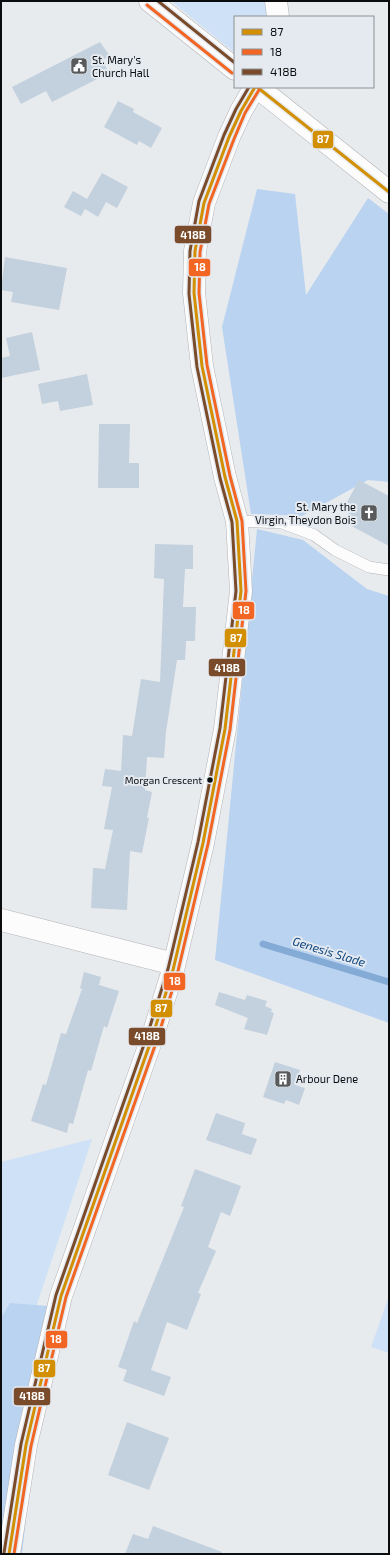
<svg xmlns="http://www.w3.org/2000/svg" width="390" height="1555" font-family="'Exo 2',sans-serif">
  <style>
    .green { fill: #cee1f7 }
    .forest { fill: #bad3f0 }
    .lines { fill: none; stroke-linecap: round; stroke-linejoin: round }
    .stream { stroke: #84aad6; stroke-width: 7 }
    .building { fill: #c3d0dd }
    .service-casing { stroke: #b2b3b6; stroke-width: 12 }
    .minor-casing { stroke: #b2b3b6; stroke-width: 23 }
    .tertiary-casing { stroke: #b2b3b6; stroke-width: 23 }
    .secondary-casing { stroke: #b2b3b6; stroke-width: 23 }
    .service { stroke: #fcfcfc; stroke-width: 11 }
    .minor { stroke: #fcfcfc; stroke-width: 22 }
    .tertiary { stroke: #fcfcfc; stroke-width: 22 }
    .secondary { stroke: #fcfcfc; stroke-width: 22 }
    .bus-1-casing { stroke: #e5eaf1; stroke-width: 6 }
    .bus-2-casing { stroke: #e5eaf1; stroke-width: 6 }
    .bus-3-casing { stroke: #e5eaf1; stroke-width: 6 }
    .bus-1 { stroke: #d38f02; stroke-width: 3 }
    .bus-2 { stroke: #f26522; stroke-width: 3 }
    .bus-3 { stroke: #7a4b2a; stroke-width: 3 }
    .bus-dot { fill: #0a0c0e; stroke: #e5eaf1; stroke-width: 1.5 }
    .labels { text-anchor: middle; stroke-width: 4; stroke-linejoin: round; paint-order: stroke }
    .bus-label { font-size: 10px; fill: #0a0c0e; stroke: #e5eaf1; text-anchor: end }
    .poi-label { font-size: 11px; fill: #0a0c0e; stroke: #e5eaf1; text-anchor: start }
    .water-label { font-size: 12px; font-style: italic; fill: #0d467e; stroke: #e5eaf1 }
    .line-badge { stroke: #e5eaf1; stroke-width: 1.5 }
    .badge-label { font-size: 11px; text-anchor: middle; font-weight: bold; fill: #fff }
  </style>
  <rect width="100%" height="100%" fill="#e8ebee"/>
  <g class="green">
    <polygon points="171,1 266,1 268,17 235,17 235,53"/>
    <polygon points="92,1139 1,1412 1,1162"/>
    <polygon points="389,1296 389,1353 371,1347"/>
  </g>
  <g class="forest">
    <polygon points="257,189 295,194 306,295 368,198 389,214 389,482 368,480 302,516 251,514 222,327"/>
    <polygon points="257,529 303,540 367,589 389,596 389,1023 215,960"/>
    <polygon points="10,1303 49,1306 22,1554 1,1554 1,1318"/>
  </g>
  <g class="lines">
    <polyline class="stream" points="263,944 389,982"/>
  </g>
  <g class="building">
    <polygon points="100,42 110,56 102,60 109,73 52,102 46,91 21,104 12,87"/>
    <polygon points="118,101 134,109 133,112 162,128 151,148 139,141 137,145 104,127"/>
    <polygon points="102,173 128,187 117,208 106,202 98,217 85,209 81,216 64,207 73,191 87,199"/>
    <polygon points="5,257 67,268 59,310 11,302 13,292 1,290"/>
    <polygon points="32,332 40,370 1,378 1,358 10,356 6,338"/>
    <polygon points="87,374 93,405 60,411 58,401 42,404 38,384"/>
    <polygon points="99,424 130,424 129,463 139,463 139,488 98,488"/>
    <polygon points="359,480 389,496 389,546 344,522 353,505 347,502"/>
    <polygon points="155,544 193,545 193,569 185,569 183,607 196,607 195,641 186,641 185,660 177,660 166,732 164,758 147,757 145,790 152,792 147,818 149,818 142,853 130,851 127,910 91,908 93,868 105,869 113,830 104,829 112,787 102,786 105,769 121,771 123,735 132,736 141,679 160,682 164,579 154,578"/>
    <polygon points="84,972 101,977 99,985 119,991 107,1028 104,1026 91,1071 88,1070 73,1124 69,1123 67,1133 31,1121 43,1084 46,1085 61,1033 66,1034 82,989 80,988"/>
    <polygon points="219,992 245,1000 247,995 267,1001 265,1006 272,1009 271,1012 274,1013 267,1035 244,1029 248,1018 215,1005"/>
    <polygon points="275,1062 300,1070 295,1085 305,1088 299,1105 286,1100 284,1104 263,1097"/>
    <polygon points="216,1113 245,1123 242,1134 257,1139 251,1155 206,1140"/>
    <polygon points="195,1169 241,1186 230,1216 221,1212 208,1247 216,1251 198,1293 201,1294 187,1330 167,1322 151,1370 171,1377 164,1396 123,1381 127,1370 118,1367 134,1321 137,1323 184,1207 181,1206"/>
    <polygon points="127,1422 169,1438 149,1490 108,1475"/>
    <polygon points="153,1526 222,1552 222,1554 125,1554 133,1534 148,1539"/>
  </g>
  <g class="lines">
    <defs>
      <polyline id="service" points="237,521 282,523 314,535 335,550 369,567 389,570"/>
      <g id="minor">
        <polyline points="276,1 278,17"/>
        <polyline points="1,920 174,964"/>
      </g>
      <polyline id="tertiary" points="9,1554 26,1445 61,1296 152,1038 173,970 203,843 225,729 241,591 237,521 225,477 202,366 194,293 195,251 204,203 229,137 241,111 255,87"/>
      <g id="secondary">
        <polyline points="150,1 235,69"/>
        <polyline points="257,87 389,192"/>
      </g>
    </defs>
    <use href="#service" class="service-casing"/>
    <use href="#minor" class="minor-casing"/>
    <use href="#tertiary" class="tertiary-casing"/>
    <use href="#secondary" class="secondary-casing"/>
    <use href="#service" class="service"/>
    <use href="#minor" class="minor"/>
    <use href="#tertiary" class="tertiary"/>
    <use href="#secondary" class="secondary"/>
    <defs>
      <g id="bus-1">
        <polyline points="257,87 389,192"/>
        <polyline points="9,1554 26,1445 61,1296 152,1038 173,970 203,843 225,729 241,591 237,521 225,477 202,366 194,293 195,251 204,203 229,137 241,111 255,87"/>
      </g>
      <g id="bus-2">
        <polyline points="147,5 232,73"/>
        <polyline points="14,1554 31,1446 66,1297 157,1040 178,971 208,844 230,730 246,591 242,521 230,476 207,365 199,293 200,252 209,204 234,139 245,113 259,90"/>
      </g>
      <g id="bus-3">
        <polyline points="158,1 235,63"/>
        <polyline points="4,1553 21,1444 56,1295 147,1036 168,969 198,842 220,728 236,591 232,522 220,478 197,367 189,294 190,251 199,201 224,135 236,109 249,87"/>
      </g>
    </defs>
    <use href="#bus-1" class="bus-1-casing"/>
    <use href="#bus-2" class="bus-2-casing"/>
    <use href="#bus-3" class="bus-3-casing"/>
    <use href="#bus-1" class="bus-1"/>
    <use href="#bus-2" class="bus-2"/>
    <use href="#bus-3" class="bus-3"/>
  </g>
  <defs>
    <symbol id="civic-square" viewBox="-11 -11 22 22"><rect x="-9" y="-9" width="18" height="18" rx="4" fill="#585a5c" stroke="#e5eaf1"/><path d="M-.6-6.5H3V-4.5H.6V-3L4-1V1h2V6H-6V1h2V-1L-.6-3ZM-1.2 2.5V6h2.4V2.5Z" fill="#fff"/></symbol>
    <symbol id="church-square" viewBox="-11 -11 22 22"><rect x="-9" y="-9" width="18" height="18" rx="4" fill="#585a5c" stroke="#e5eaf1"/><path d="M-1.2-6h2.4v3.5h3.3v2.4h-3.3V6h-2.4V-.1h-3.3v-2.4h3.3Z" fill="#fff"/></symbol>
    <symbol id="building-square" viewBox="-11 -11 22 22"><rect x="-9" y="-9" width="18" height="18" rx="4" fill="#585a5c" stroke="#e5eaf1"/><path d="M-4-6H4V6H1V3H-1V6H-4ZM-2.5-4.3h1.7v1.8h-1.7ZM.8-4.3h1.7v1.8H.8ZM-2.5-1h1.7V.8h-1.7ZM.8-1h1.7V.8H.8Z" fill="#fff"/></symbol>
  </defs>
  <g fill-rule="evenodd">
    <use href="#civic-square" x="69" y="56" width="20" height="20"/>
    <use href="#church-square" x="359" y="503" width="20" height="20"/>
    <use href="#building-square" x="273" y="1069" width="20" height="20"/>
  </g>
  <circle class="bus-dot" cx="210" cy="780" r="3.5"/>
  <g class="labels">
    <g class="bus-label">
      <text x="202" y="784">Morgan Crescent</text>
    </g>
    <g class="poi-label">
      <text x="92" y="64">St. Mary's<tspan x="92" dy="13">Church Hall</tspan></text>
      <text x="356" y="511" text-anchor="end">St. Mary the<tspan x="356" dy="13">Virgin, Theydon Bois</tspan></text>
      <text x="296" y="1083">Arbour Dene</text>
    </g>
    <g class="water-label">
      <text transform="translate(329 952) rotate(17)" y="4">Genesis Slade</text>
    </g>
  </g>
  <g class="line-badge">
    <rect x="312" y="130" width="22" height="19" rx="4" fill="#d38f02"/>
    <rect x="174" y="225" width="38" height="19" rx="4" fill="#7a4b2a"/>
    <rect x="188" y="258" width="23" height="19" rx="4" fill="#f26522"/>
    <rect x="232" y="601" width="23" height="19" rx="4" fill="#f26522"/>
    <rect x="224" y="628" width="23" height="20" rx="4" fill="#d38f02"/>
    <rect x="208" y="658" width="38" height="19" rx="4" fill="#7a4b2a"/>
    <rect x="163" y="972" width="23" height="19" rx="4" fill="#f26522"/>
    <rect x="150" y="999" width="23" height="19" rx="4" fill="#d38f02"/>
    <rect x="128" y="1027" width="38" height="19" rx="4" fill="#7a4b2a"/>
    <rect x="45" y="1330" width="23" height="19" rx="4" fill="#f26522"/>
    <rect x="33" y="1359" width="23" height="19" rx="4" fill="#d38f02"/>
    <rect x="13" y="1387" width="38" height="19" rx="4" fill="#7a4b2a"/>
  </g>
  <g class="badge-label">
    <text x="323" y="143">87</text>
    <text x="193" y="239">418B</text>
    <text x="200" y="271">18</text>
    <text x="244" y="614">18</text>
    <text x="236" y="642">87</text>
    <text x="227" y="672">418B</text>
    <text x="175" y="985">18</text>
    <text x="161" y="1012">87</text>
    <text x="147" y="1040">418B</text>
    <text x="56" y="1343">18</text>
    <text x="44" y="1372">87</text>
    <text x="32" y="1400">418B</text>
  </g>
  <rect width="390" height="1555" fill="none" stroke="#0a0c0e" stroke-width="4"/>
  <rect x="234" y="16" width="140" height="72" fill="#e5eaf1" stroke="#8d9196"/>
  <rect x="242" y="29" width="20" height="6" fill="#d38f02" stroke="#8d9196"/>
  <text x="270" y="36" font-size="12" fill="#0a0c0e">87</text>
  <rect x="242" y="49" width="20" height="6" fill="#f26522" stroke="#8d9196"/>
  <text x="270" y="56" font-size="12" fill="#0a0c0e">18</text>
  <rect x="242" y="69" width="20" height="6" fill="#7a4b2a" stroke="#8d9196"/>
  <text x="270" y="76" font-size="12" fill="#0a0c0e">418B</text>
</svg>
